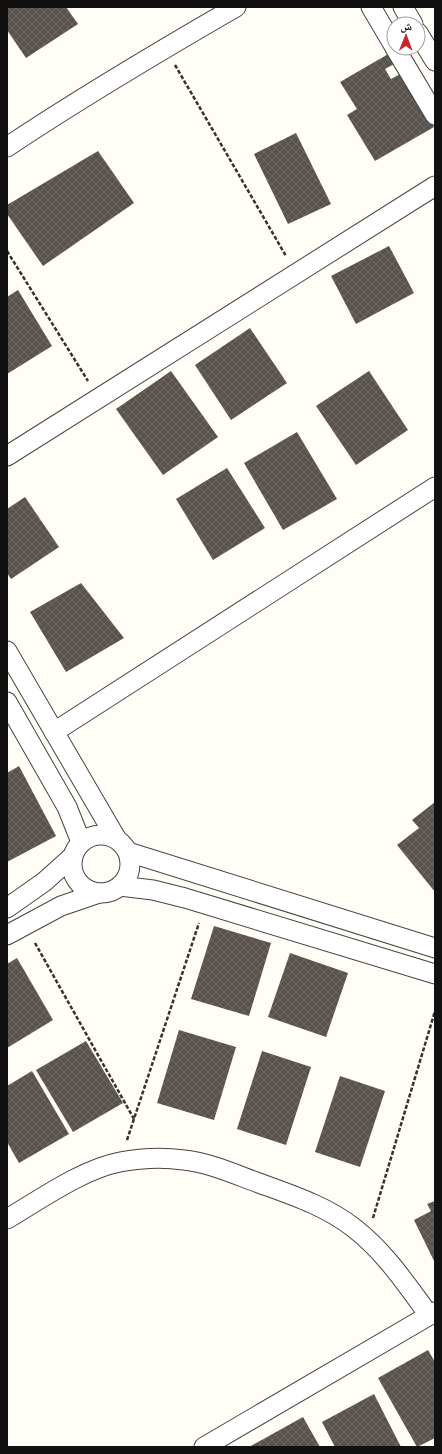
<svg xmlns="http://www.w3.org/2000/svg" width="442" height="1454" font-family="'Noto Serif','Noto Naskh Arabic',serif">
  <style>
    .building { fill: url(#building-cross-hatch) }
    .lines { fill: none; stroke-linecap: round; stroke-linejoin: round }
    .minor-casing { stroke: #444; stroke-width: 21 }
    .path { stroke: #333; stroke-width: 2.5; stroke-dasharray: 4 2; stroke-linecap: butt }
    .minor { stroke: #fff; stroke-width: 19 }
  </style>
  <defs>
    <pattern id="building-cross-hatch" width="8" height="8" patternUnits="userSpaceOnUse"><rect width="8" height="8" fill="#5a524d"/><path d="M0 0l8 8M0 8l8-8" fill="none" stroke="#6d6662"/></pattern>
  </defs>
  <rect width="100%" height="100%" fill="#fffdf5"/>
  <g class="building">
    <polygon points="7,7 66,7 78,24 26,58 7,30"/>
    <polygon points="390,53 396,63 385,69 391,79 402,73 434,127 375,161 347,115 357,109 340,82"/>
    <polygon points="296,133 331,204 288,224 254,154"/>
    <polygon points="98,151 134,203 43,266 7,214 7,205"/>
    <polygon points="389,246 414,293 356,324 331,276"/>
    <polygon points="18,290 52,346 7,374 7,297"/>
    <polygon points="250,328 287,383 231,420 195,365"/>
    <polygon points="171,371 218,437 163,475 116,409"/>
    <polygon points="369,371 408,430 356,465 316,406"/>
    <polygon points="297,432 337,499 283,530 244,463"/>
    <polygon points="227,468 265,528 213,560 176,499"/>
    <polygon points="25,497 59,547 11,579 7,573 7,509"/>
    <polygon points="81,583 124,638 66,672 30,612"/>
    <polygon points="19,766 56,836 7,862 7,773"/>
    <polygon points="435,802 435,892 397,845 419,828 412,820"/>
    <polygon points="214,926 271,943 249,1016 191,999"/>
    <polygon points="290,953 348,973 326,1037 268,1017"/>
    <polygon points="17,958 53,1020 7,1048 7,964"/>
    <polygon points="179,1030 236,1047 214,1120 157,1103"/>
    <polygon points="86,1041 123,1103 73,1132 36,1070"/>
    <polygon points="262,1051 311,1067 286,1145 237,1129"/>
    <polygon points="32,1071 69,1134 19,1163 7,1142 7,1086"/>
    <polygon points="340,1076 385,1091 360,1167 315,1152"/>
    <polygon points="435,1201 435,1263 414,1220 431,1211 427,1204"/>
    <polygon points="428,1350 435,1362 435,1438 417,1447 378,1378"/>
    <polygon points="374,1394 401,1447 335,1447 322,1422"/>
    <polygon points="303,1417 320,1447 249,1447"/>
  </g>
  <g class="lines">
    <defs>
      <g id="minor">
        <polyline points="371,7 394,46"/>
        <polyline points="403,7 413,24"/>
        <polyline points="418,33 435,61"/>
        <polyline points="395,48 435,115"/>
        <path d="M7,147c75,-50 151,-95 229,-140"/>
        <polyline points="7,456 435,186"/>
        <polyline points="7,651 116,838"/>
        <polyline points="7,702 67,807 81,842"/>
        <polyline points="54,732 435,487"/>
        <circle cx="101" cy="864" r="29"/>
        <polyline points="128,852 435,948"/>
        <polyline points="120,886 153,890 185,898 435,974"/>
        <polyline points="7,908 44,882 73,856"/>
        <polyline points="7,935 61,906 99,893"/>
        <path d="M7,1219c34,-20 76,-50 113,-57 21,-4 43,-5 64,-2 26,3 50,14 75,23 33,12 67,23 95,45 31,24 52,56 75,87"/>
        <polyline points="204,1447 435,1312"/>
      </g>
    </defs>
    <use href="#minor" class="minor-casing"/>
    <g class="path">
      <polyline points="175,65 286,256"/>
      <polyline points="7,251 88,381"/>
      <polyline points="35,943 134,1119"/>
      <polyline points="127,1140 199,923"/>
      <polyline points="373,1218 435,1011"/>
    </g>
    <use href="#minor" class="minor"/>
  </g>
  <rect width="442" height="1454" fill="none" stroke="#111111" stroke-width="16"/>
  <g transform="translate(406 36) rotate(1)"><circle r="19" fill="#ffffff" stroke="#a0a0a0"/>
  <path d="M0-3L7 15L0 10L-7 15Z" fill="#c4262e"/>
  <text y="-6" font-size="11" font-weight="bold" text-anchor="middle" fill="#111111">ش</text>
  </g>
</svg>
